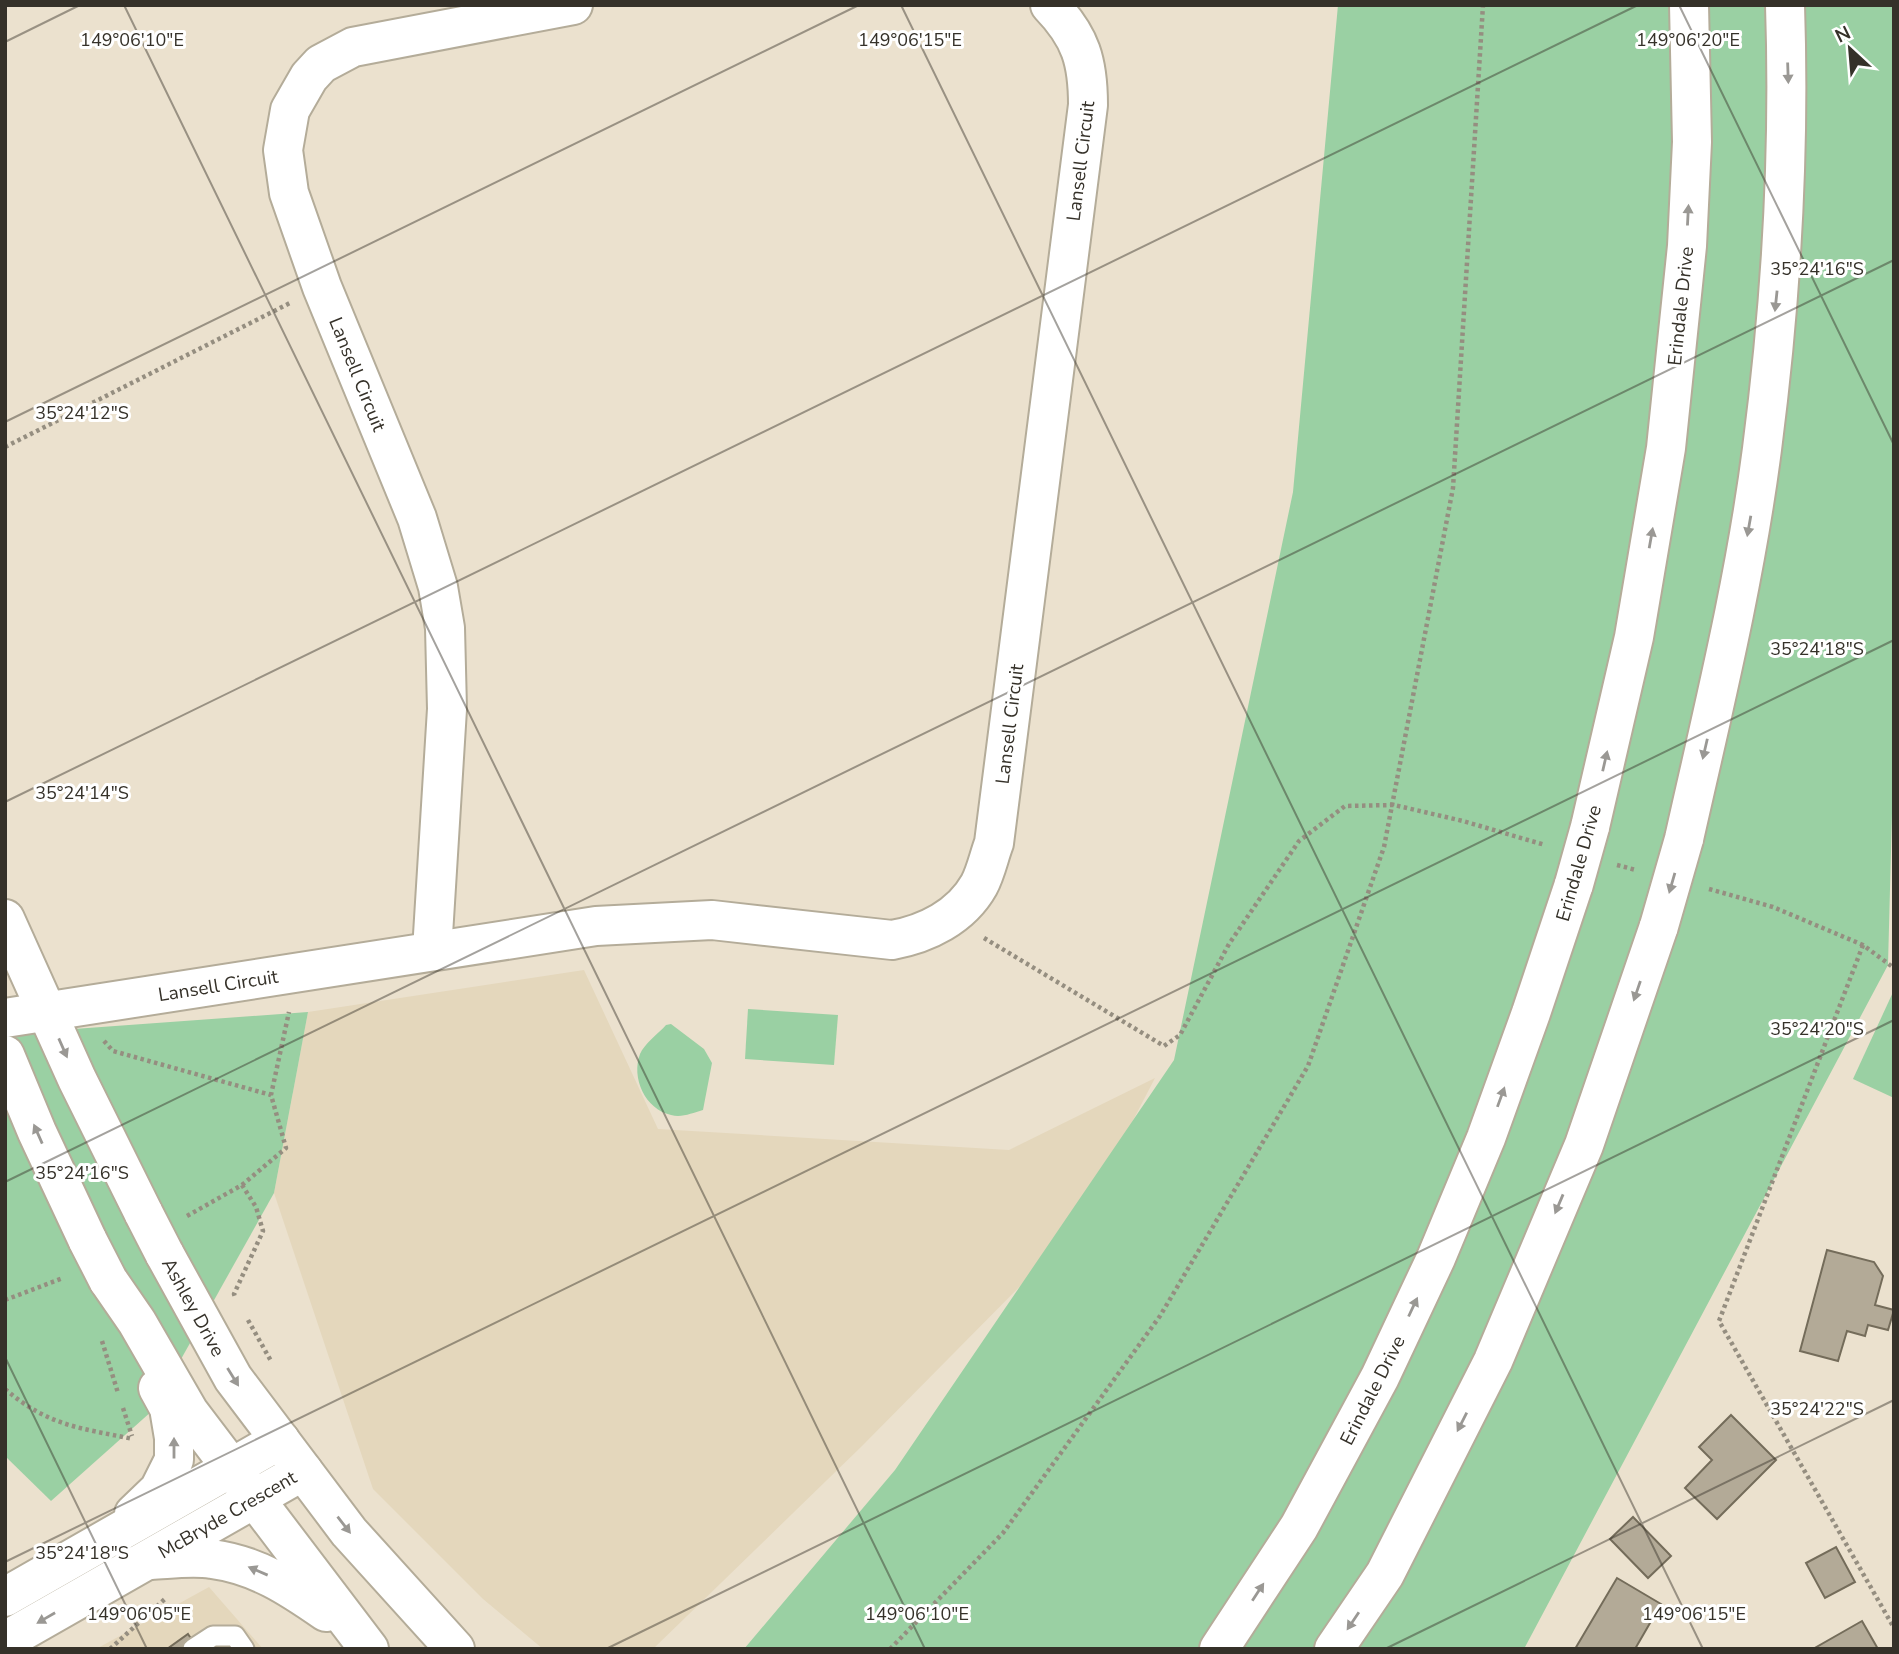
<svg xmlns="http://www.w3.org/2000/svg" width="1899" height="1654" font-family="'Nunito Sans',sans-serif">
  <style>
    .built { fill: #e4d7bc }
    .green { fill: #9ad0a3 }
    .building { fill: #b3aa97; stroke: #746c5a; stroke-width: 2 }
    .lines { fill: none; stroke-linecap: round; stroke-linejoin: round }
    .lane-casing { stroke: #b4ac99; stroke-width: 23 }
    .street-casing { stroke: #b4ac99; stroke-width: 42 }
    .secondary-casing { stroke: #b4ac99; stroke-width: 42 }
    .primary-casing { stroke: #b4ac99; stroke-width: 42 }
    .path { stroke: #958e80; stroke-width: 4.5; stroke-dasharray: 3.5 3.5; stroke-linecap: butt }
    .lane { stroke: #fff; stroke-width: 19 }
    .street { stroke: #fff; stroke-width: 38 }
    .secondary { stroke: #fff; stroke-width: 38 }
    .primary { stroke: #fff; stroke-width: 38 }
    .secondary-bridge-casing { stroke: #b4ac99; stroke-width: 42; stroke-linecap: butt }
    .primary-bridge-casing { stroke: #b4ac99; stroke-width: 42; stroke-linecap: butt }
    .secondary-bridge { stroke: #fff; stroke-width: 38 }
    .primary-bridge { stroke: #fff; stroke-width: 38 }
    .oneway { fill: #9a9894 }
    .ticks { fill: none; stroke: #353129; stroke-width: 2; stroke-opacity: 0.45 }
    .labels { text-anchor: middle; stroke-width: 6; stroke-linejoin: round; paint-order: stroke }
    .street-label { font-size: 19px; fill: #353129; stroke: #fff }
    .ticks-label { font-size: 18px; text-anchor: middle; fill: #353129; stroke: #fff; stroke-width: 6; stroke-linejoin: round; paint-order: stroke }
  </style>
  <rect width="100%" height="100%" fill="#ebe1ce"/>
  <g class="built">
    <polygon points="584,970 658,1129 1009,1150 1155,1078 1103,1178 1035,1271 861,1447 653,1649 543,1649 483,1599 373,1489 274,1193 308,1012"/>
    <polygon points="209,1587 263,1649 96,1649"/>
  </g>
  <g class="green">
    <polygon points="1338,5 1894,5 1894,738 1888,965 1524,1649 744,1649 895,1470 1174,1060 1293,492"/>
    <polygon points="1894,990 1894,1098 1853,1079"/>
    <polygon points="748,1009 838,1015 834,1065 745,1059"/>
    <polygon points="308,1012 274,1193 152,1411 51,1501 5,1456 5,1034"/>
    <path d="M671,1024l33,25 8,14 -9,47c-11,3 -21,8 -32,5 -26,-6 -40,-37 -31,-61 4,-10 19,-21 26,-29z"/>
  </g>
  <g class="building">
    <polygon points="1827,1250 1874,1262 1883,1276 1875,1305 1894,1310 1888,1330 1868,1325 1865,1336 1847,1331 1838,1361 1800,1351"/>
    <polygon points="1731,1415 1776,1460 1717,1519 1685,1488 1712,1460 1699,1447"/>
    <polygon points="1633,1517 1671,1556 1648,1578 1610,1539"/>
    <polygon points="1836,1547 1855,1582 1825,1598 1806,1563"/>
    <polygon points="1617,1578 1661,1604 1635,1649 1575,1649"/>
    <polygon points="1862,1621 1878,1649 1813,1649"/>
    <polygon points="188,1634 198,1649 167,1649"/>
  </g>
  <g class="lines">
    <defs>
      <polyline id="lane" points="193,1649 213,1636 235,1636 244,1649"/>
      <g id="street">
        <polyline points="432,951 447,709 445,628 438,587 417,518 322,287 289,193 283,150 290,110 309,77 321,64 353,47 573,5"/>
        <path d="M5,1018l591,-92 116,-6 180,20c34,-6 69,-23 87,-55 7,-13 10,-29 15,-42l94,-738c0,-43 -7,-68 -38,-100"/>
      </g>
      <g id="secondary">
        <polyline points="5,919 77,1079 144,1214"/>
        <polyline points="5,1055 37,1132 88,1241"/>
        <polyline points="164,1253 233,1378 349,1532 455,1649"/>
        <polyline points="108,1280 137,1322 189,1412 369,1649"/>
        <polyline points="134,1514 159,1490 174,1460 174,1438 169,1408 158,1388"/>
        <path d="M151,1560c20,-1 42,-4 61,-1 45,6 78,28 114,53"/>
        <polyline points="5,1597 280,1440"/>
        <polyline points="5,1641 303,1471"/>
      </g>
      <g id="primary">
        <polyline points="1590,827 1634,637 1666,448 1687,246 1692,142 1689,5"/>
        <path d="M1684,839c29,-129 61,-258 78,-390 19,-146 28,-296 23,-444"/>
        <polyline points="1219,1649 1299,1527 1380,1377 1436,1258 1486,1138 1531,1013 1574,884"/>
        <polyline points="1334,1649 1385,1574 1493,1361 1584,1145 1659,926"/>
      </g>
    </defs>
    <use href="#lane" class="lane-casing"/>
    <use href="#street" class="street-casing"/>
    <use href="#secondary" class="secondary-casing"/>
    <use href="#primary" class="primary-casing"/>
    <g class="path">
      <polyline points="5,447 290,303"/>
      <polyline points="1617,865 1636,870"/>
      <polyline points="1709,889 1773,907 1863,945 1894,968"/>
      <polyline points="984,938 1164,1046 1180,1035 1229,944 1299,841 1345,806 1394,805 1463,821 1545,845"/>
      <polyline points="1863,945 1719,1321 1894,1628"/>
      <polyline points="104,1041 113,1051 271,1095"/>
      <polyline points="242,1185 286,1148 271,1095 289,1012"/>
      <polyline points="187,1216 242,1185 256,1207 263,1231 234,1294 235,1297"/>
      <polyline points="5,1300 63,1278"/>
      <polyline points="248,1320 271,1361"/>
      <polyline points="102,1341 118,1393"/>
      <path d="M5,1389c43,37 75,39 128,50"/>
      <polyline points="123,1408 132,1436"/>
      <polyline points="110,1649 166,1598"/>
      <polyline points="890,1649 1003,1533 1160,1316 1308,1066 1384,847 1453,488 1483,5"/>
    </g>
    <use href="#lane" class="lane"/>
    <use href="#street" class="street"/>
    <use href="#secondary" class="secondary"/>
    <use href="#primary" class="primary"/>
    <defs>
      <g id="secondary-bridge">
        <polyline points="144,1214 164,1253"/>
        <polyline points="88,1241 108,1280"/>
      </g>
      <g id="primary-bridge">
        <polyline points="1574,884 1590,827"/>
        <polyline points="1659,926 1684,839"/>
      </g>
    </defs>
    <use href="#secondary-bridge" class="secondary-bridge-casing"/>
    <use href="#primary-bridge" class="primary-bridge-casing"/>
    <use href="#secondary-bridge" class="secondary-bridge"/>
    <use href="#primary-bridge" class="primary-bridge"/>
  </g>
  <defs><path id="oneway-solid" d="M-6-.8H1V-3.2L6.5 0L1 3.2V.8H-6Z" transform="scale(1.75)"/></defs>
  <g class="oneway">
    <use href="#oneway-solid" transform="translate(1788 73) rotate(88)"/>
    <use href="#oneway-solid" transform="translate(1688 215) rotate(-87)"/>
    <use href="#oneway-solid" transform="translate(1776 301) rotate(96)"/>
    <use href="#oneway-solid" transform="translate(1749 526) rotate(100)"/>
    <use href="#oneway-solid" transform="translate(1651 538) rotate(-80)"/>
    <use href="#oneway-solid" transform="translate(1705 749) rotate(103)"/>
    <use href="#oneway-solid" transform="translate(1605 761) rotate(-77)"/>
    <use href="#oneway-solid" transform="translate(1672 883) rotate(106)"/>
    <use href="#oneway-solid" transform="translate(1637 991) rotate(109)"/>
    <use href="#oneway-solid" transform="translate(63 1048) rotate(66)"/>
    <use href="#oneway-solid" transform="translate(1501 1097) rotate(-70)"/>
    <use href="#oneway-solid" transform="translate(38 1134) rotate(-114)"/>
    <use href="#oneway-solid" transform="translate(1559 1204) rotate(113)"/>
    <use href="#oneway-solid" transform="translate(1413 1307) rotate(-65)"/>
    <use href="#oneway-solid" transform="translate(233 1377) rotate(58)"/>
    <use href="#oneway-solid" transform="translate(1462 1422) rotate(117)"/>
    <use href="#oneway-solid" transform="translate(174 1448) rotate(-90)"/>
    <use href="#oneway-solid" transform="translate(344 1525) rotate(52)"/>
    <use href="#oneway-solid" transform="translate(258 1571) rotate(-157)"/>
    <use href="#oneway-solid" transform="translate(1258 1592) rotate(-57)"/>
    <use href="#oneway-solid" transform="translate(46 1618) rotate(150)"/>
    <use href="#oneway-solid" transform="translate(1353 1621) rotate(124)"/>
  </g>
  <path class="ticks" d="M124,5l801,1644M901,5l802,1644M1679,5l215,440M5,42l75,-37M5,422l854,-417M5,802l1633,-797M5,1182l1889,-922M5,1357l142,292M5,1562l1889,-922M606,1649l1288,-629M1385,1649l509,-249"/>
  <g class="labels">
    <g class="street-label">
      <text transform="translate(1080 161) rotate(-83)" y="7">Lansell Circuit</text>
      <text transform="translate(1680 306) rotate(-84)" y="7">Erindale Drive</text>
      <text transform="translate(358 374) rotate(68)" y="7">Lansell Circuit</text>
      <text transform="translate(1009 724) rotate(-83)" y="7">Lansell Circuit</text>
      <text transform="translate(1578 863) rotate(-74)" y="7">Erindale Drive</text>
      <text transform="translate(218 985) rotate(-9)" y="7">Lansell Circuit</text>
      <text transform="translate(194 1307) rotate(61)" y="7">Ashley Drive</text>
      <text transform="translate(1372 1390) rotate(-63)" y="7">Erindale Drive</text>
      <text transform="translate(227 1514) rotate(-30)" y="7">McBryde Crescent</text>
    </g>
  </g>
  <g class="ticks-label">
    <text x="132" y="46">149°06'10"E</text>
    <text x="1688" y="46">149°06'20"E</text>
    <text x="910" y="46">149°06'15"E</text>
    <text x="1817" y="275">35°24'16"S</text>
    <text x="82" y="419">35°24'12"S</text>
    <text x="1817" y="655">35°24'18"S</text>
    <text x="82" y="799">35°24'14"S</text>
    <text x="1817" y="1035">35°24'20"S</text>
    <text x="82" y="1179">35°24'16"S</text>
    <text x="1817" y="1415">35°24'22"S</text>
    <text x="82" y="1559">35°24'18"S</text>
    <text x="139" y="1620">149°06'05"E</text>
    <text x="917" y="1620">149°06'10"E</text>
    <text x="1694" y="1620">149°06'15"E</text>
  </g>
  <rect width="1899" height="1654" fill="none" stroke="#353129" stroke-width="14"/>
  <g transform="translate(1850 49) rotate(334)" stroke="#ffffff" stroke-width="5" paint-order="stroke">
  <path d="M0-5L12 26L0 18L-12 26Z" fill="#353129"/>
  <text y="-10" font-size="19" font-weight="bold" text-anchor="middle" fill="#353129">N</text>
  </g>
</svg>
